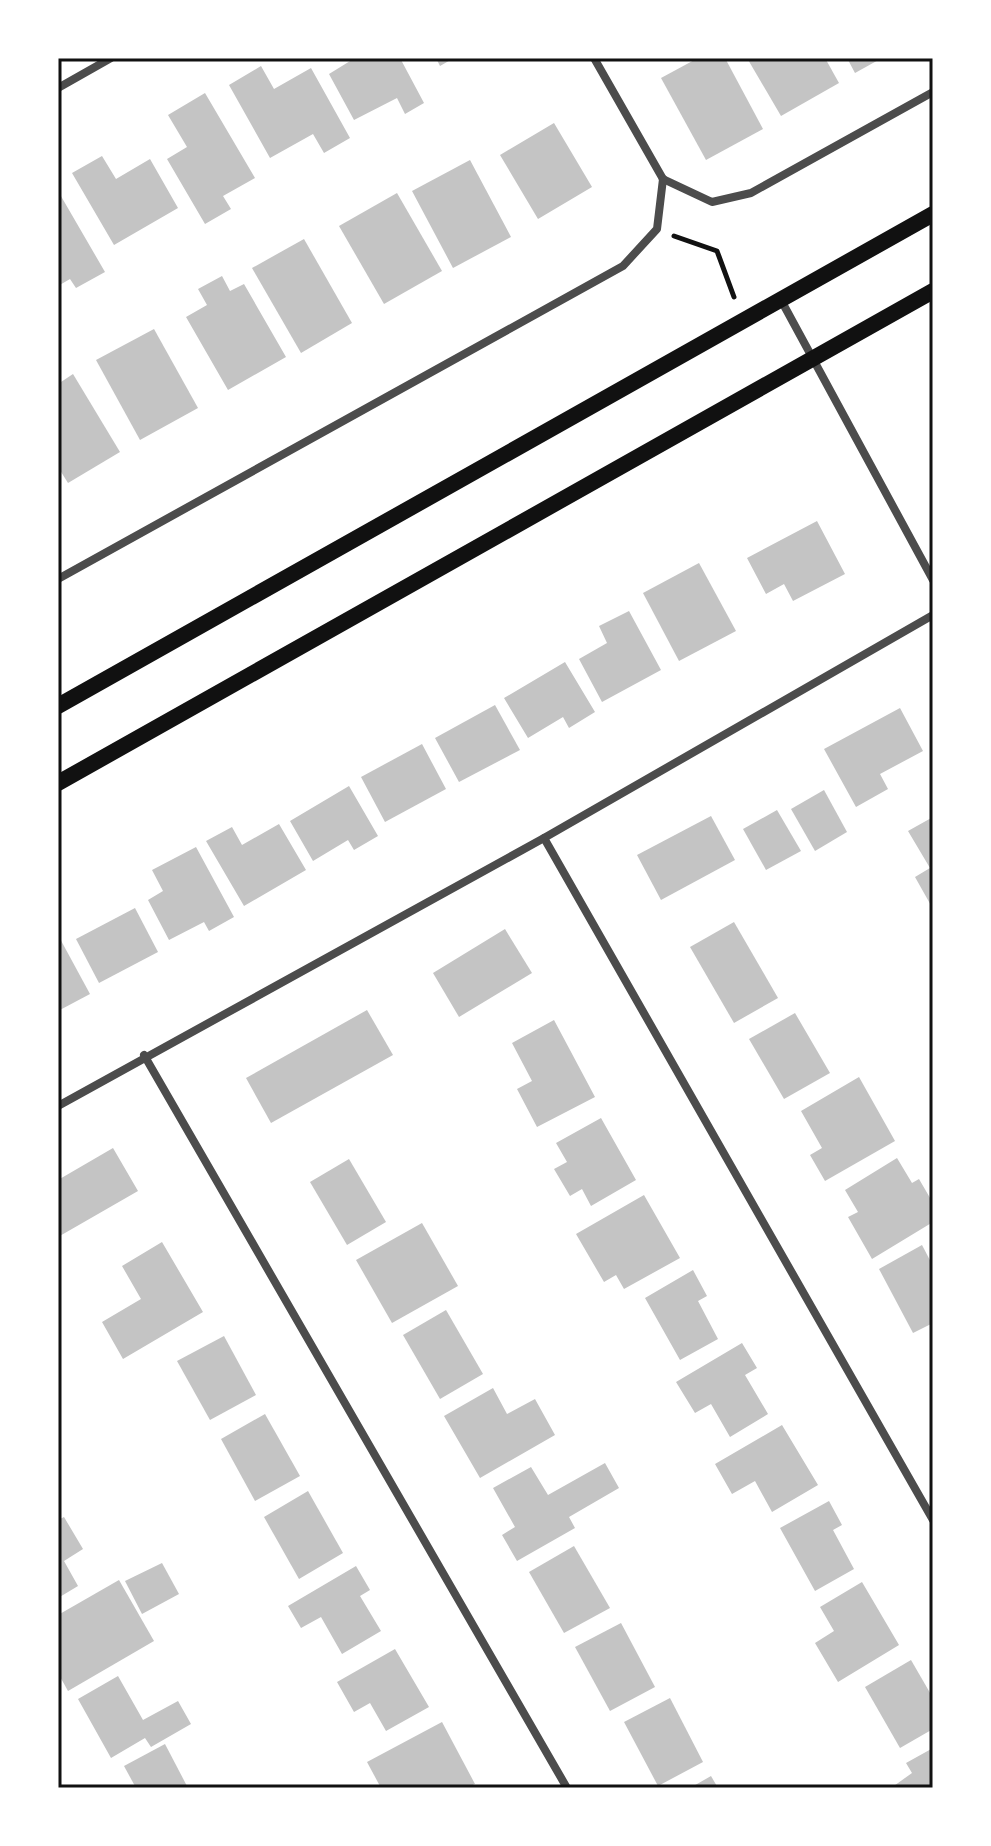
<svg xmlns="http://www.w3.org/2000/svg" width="991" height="1846" font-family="'Asap Condensed',sans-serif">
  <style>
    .building { fill: #c4c4c4 }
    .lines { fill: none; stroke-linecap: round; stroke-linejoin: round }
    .path { stroke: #111; stroke-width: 5 }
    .minor { stroke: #4c4c4c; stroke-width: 8 }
    .secondary { stroke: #111; stroke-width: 16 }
    .neatline { fill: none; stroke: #111; stroke-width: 3 }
  </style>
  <rect width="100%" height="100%" fill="#fff"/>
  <g class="building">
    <polygon points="355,58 400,58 424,103 405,114 397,98 354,120 329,74"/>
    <polygon points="436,58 454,58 440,66"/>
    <polygon points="698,58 725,58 763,129 706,160 661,78"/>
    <polygon points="747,58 825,58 839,83 781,116"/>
    <polygon points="847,58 882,58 855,73"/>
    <polygon points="261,66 274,89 311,68 350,138 324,153 313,134 270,158 229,85"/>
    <polygon points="205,93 255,178 223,196 231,209 205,224 167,159 187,147 168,115"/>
    <polygon points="554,123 592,187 538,219 500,155"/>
    <polygon points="102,156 116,179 150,159 178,208 114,245 72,173"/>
    <polygon points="470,160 511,237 453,268 412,191"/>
    <polygon points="58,191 105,272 76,288 70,279 58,286"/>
    <polygon points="397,193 442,271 384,304 339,226"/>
    <polygon points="304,239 352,323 301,353 252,268"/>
    <polygon points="222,276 230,291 244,284 286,357 228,390 186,317 207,305 198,289"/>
    <polygon points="154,329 198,408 140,440 96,360"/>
    <polygon points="73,374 120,452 68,483 58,467 58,384"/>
    <polygon points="817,521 845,574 793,601 784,584 766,594 747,558"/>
    <polygon points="699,563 736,631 679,661 643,593"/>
    <polygon points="629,611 661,670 602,702 579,659 607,643 599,626"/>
    <polygon points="565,662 595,712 569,728 563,717 528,738 504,698"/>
    <polygon points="495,705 520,750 459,782 435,738"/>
    <polygon points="900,708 923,751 880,774 888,789 856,807 824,749"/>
    <polygon points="422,744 446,789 385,822 361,777"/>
    <polygon points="349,786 378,836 354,850 348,840 313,861 290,821"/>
    <polygon points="824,790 847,832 815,851 791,809"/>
    <polygon points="777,810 801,851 766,870 743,829"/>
    <polygon points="711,816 735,860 661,900 637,855"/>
    <polygon points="933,817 933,909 915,877 930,868 908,831"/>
    <polygon points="279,824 306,870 244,906 206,841 232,827 242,845"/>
    <polygon points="196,847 234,917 209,931 204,922 169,940 148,900 163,891 152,870"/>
    <polygon points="135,908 158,952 99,983 76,939"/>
    <polygon points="734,922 778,998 734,1023 690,947"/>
    <polygon points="505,929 532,973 459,1017 433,973"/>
    <polygon points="58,935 90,994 58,1011"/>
    <polygon points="367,1010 393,1055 271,1123 246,1078"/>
    <polygon points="795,1013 830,1073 784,1099 749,1039"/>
    <polygon points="554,1020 595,1097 537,1127 517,1089 532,1081 512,1043"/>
    <polygon points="859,1077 895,1141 825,1181 810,1155 822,1148 801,1111"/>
    <polygon points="601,1118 636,1180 591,1206 582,1189 570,1196 554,1169 567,1162 556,1143"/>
    <polygon points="113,1148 138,1191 58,1237 58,1189 61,1187 58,1180"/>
    <polygon points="897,1158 912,1183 919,1179 933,1203 933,1222 872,1259 848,1217 858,1212 845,1190"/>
    <polygon points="349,1159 386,1222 347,1245 310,1182"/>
    <polygon points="644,1195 680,1258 624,1289 616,1275 604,1282 576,1234"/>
    <polygon points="422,1223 458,1286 392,1323 356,1260"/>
    <polygon points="162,1242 203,1312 123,1359 102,1322 141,1299 122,1266"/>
    <polygon points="922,1245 933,1266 933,1323 913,1333 879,1269"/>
    <polygon points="693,1270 707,1296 698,1301 718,1339 680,1360 645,1298"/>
    <polygon points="446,1310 483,1374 440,1399 403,1335"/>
    <polygon points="224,1336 256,1395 210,1420 177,1361"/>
    <polygon points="742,1343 757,1368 745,1375 768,1414 730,1437 711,1404 695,1413 676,1382"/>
    <polygon points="493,1388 507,1414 535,1399 555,1435 480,1478 444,1416"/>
    <polygon points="265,1414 300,1476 255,1501 221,1439"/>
    <polygon points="782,1425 818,1485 772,1512 755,1481 732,1494 715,1464"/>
    <polygon points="605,1463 619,1488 569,1517 575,1528 517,1561 502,1535 515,1527 493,1488 531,1467 548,1495"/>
    <polygon points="308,1491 343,1553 299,1579 264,1517"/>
    <polygon points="829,1501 842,1525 833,1530 854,1569 815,1591 780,1528"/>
    <polygon points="64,1517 83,1549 64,1561 78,1586 58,1598 58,1520"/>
    <polygon points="574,1546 610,1608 564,1633 529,1572"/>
    <polygon points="162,1563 179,1594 142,1614 125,1581"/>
    <polygon points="356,1566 370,1590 360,1596 381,1631 342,1654 321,1617 301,1628 288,1606"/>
    <polygon points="119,1580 154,1641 68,1691 58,1673 58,1615"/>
    <polygon points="862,1582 899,1645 838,1682 815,1643 834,1631 820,1607"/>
    <polygon points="621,1623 655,1687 610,1711 575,1647"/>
    <polygon points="395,1649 429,1707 386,1731 370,1703 354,1712 337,1682"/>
    <polygon points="911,1660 933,1698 933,1729 900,1748 865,1687"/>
    <polygon points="118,1676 143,1720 178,1701 191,1724 151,1747 145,1738 111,1758 78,1699"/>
    <polygon points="670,1698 703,1762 658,1786 624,1722"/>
    <polygon points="442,1722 475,1784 466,1788 381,1788 367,1762"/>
    <polygon points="165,1744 188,1788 136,1788 124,1766"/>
    <polygon points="933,1748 933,1788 891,1788 912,1773 906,1763"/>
    <polygon points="711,1776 718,1788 690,1788"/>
  </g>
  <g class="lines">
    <polyline class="path" points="674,236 717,251 734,297"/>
    <g class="minor">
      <polyline points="594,58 663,179"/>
      <polyline points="58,88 111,58"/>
      <polyline points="663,179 712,202 751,193 933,92"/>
      <polyline points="781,300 933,580"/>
      <polyline points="58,579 623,266 657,229 663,179"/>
      <polyline points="544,838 933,1520"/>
      <polyline points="144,1055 567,1788"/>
      <polyline points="58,1106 544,838 933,615"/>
    </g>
    <g class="secondary">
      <polyline points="58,706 933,214"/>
      <polyline points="58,783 933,291"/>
    </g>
  </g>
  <rect width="991" height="1846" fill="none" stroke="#ffffff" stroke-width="120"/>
  <rect x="60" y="60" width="871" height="1726" class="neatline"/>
</svg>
